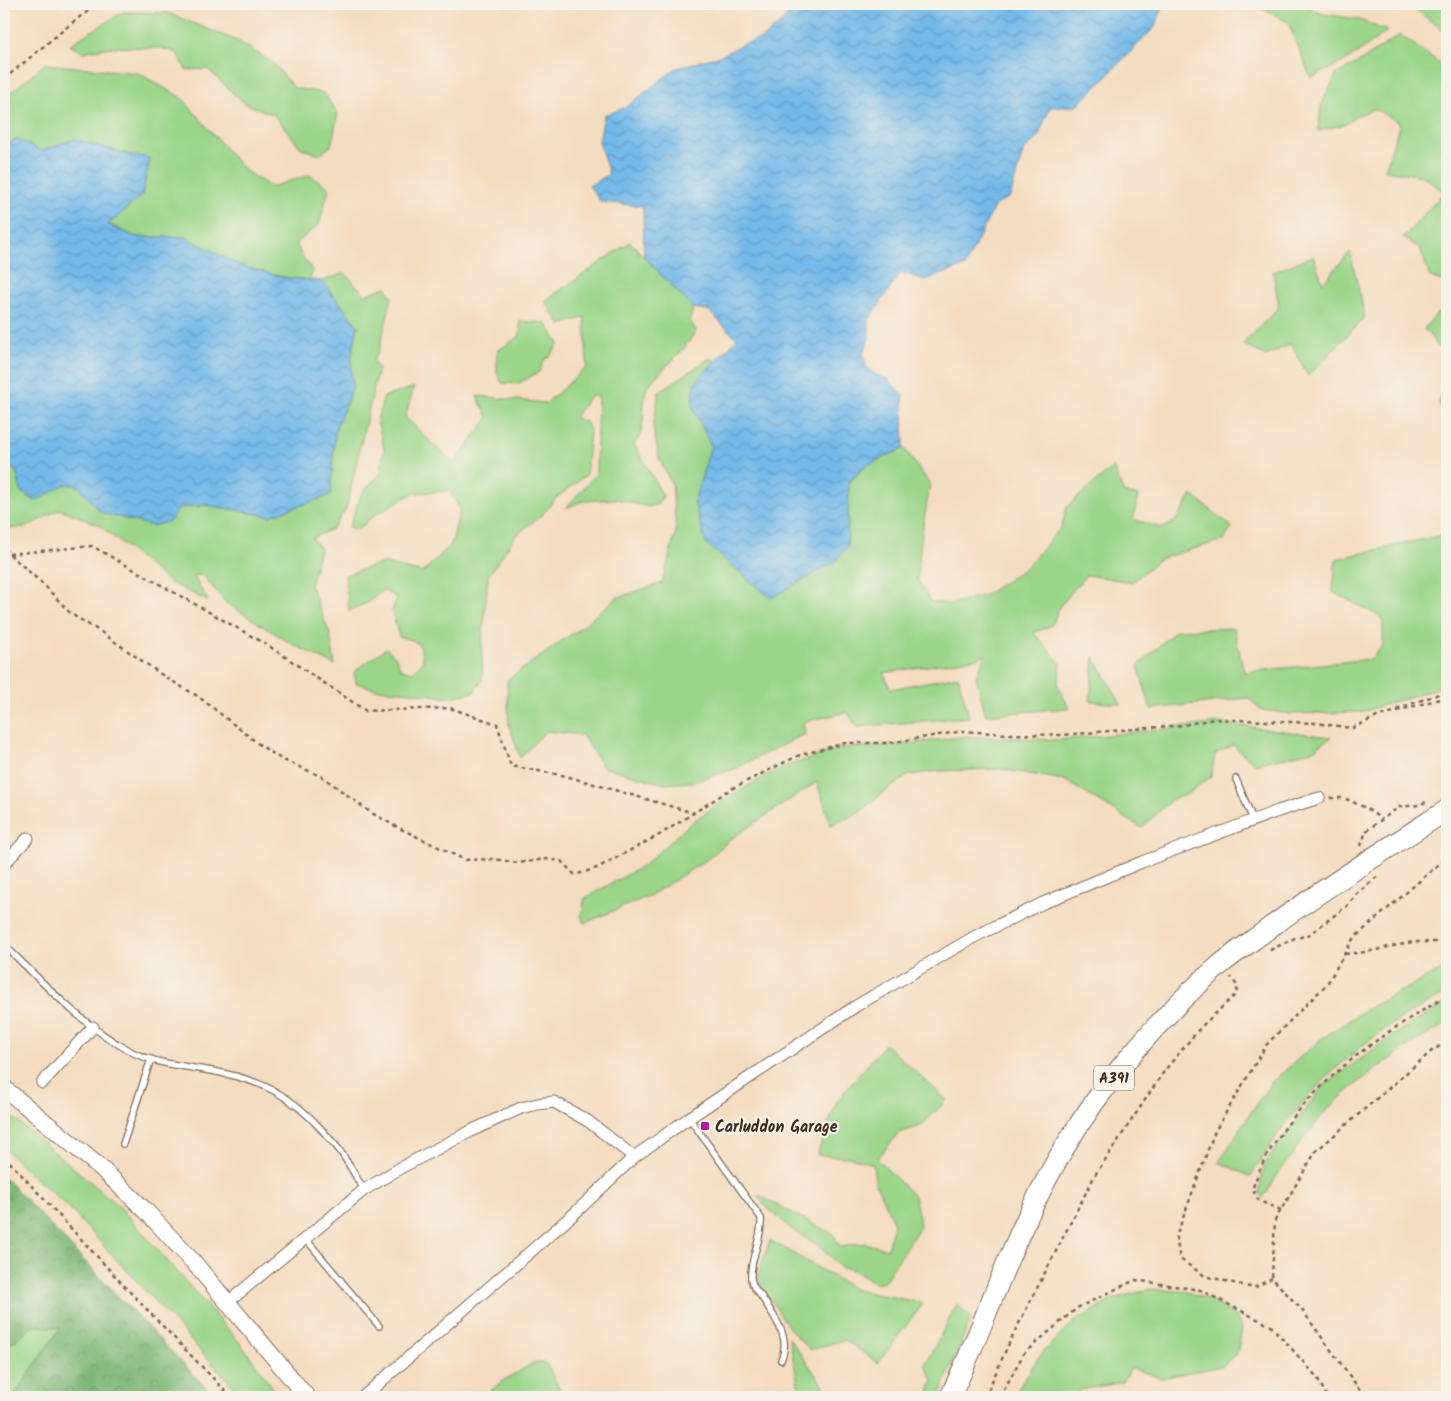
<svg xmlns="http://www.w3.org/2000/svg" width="1451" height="1401" font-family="Kalam,sans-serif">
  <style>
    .green { fill: #9ad589; stroke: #6a8054 }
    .forest { fill: url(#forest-crowns); stroke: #5b704a }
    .water { fill: url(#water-waves); stroke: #577284 }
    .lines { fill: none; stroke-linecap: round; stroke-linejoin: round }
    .lane-casing { stroke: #7c6857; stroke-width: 8 }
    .street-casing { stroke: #7c6857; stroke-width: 13 }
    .secondary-casing { stroke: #7c6857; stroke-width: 18 }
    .highway-casing { stroke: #7c6857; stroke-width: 22 }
    .path { stroke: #7c6857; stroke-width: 2.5; stroke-dasharray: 4 4; stroke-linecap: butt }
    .lane { stroke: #fff; stroke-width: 5.5 }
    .street { stroke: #fff; stroke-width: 11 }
    .secondary { stroke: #fff; stroke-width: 16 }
    .highway { stroke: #fff; stroke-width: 20 }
    .poi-dot { fill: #b5179e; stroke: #f7f3e8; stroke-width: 2 }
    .labels { text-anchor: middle; stroke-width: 4.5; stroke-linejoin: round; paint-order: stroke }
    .shield { fill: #f7f3e8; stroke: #73665b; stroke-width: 1 }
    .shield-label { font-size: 15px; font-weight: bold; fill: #3b2a1e }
    .poi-label { font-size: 16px; font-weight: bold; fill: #3b2a1e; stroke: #f7f3e8; text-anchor: start }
  </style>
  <defs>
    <pattern id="forest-crowns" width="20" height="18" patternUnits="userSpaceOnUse" patternTransform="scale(1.25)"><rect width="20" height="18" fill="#7bb675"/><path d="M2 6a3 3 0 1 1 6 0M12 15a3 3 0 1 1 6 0" fill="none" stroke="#66945f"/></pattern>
    <pattern id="water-waves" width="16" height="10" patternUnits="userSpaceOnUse" patternTransform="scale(1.25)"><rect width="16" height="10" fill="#73b9ea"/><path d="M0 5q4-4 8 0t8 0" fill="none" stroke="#6097bd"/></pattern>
  </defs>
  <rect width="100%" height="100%" fill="#f7f3e8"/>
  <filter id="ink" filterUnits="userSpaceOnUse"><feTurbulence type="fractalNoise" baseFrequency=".02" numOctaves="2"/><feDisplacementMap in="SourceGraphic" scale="10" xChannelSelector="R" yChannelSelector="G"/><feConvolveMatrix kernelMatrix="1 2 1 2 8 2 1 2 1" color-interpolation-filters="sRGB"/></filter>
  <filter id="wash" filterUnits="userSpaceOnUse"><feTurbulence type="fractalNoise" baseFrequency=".0096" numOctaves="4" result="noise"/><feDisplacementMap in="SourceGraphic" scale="20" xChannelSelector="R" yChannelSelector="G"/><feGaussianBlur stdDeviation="1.12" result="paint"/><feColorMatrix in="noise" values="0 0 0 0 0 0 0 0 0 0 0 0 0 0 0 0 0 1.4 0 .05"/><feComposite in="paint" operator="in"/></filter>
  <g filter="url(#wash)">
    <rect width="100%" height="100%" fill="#f4dcc0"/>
    <g class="green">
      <polygon points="1255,4 1302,4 1322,14 1357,19 1387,31 1349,59 1311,78 1288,22"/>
      <polygon points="1398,4 1447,4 1447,34 1417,10"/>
      <polygon points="123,12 168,13 240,42 273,63 294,88 324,93 338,114 331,146 319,155 301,148 274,115 246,104 233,93 208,69 186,70 177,53 161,48 111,47 83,52 69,45"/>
      <polygon points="1400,35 1444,66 1447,70 1447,283 1430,277 1420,248 1403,238 1444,192 1423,176 1385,170 1400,123 1375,109 1355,116 1346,124 1318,131 1321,105 1336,75 1359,62"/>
      <polygon points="45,64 138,73 182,98 244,170 271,187 310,175 329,188 319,225 296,243 301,255 313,271 309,280 282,277 239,265 185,237 136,237 108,224 142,195 149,158 131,155 74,139 42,151 16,139 4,147 4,100 10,93"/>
      <path d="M630,242l63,66 -3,12 6,11c-5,7 -10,15 -16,22 -7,8 -29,27 -33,35 -7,17 1,42 -13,56l29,52 -5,8 -9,3 -32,-8 -34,2 -17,7 30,-34 2,-78h-8l-16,22 12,4 4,8 -4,45 -31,24 -12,15 -27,21 -28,41 -6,68v36l-8,12 -25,6 -36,-6 -37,-3 -20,-6 -2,-11 32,-24 9,8 6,13 12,3 10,-11c-2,-19 -6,-21 -24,-24l-7,-26 5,-13 -14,-8 -15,12 -19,9 -4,-36 38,-12 39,10 29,-28 9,-35 -10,-19 -37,2 -37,21 -19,16 -8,-3 13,-34 19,-20 3,-25 -7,-28 7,-23 30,-10 -9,30 49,47 34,-46 -11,-22 69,7 14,-12 27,-24 -2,-50 -24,8 -16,-24z"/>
      <polygon points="1350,252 1365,317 1308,376 1291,344 1266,356 1243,344 1279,307 1273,272 1313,256 1323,283"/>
      <polygon points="345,273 365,295 386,287 392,297 379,350 373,360 378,369 346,509 332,529 312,538 320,549 310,585 330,634 335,665 292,644 226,603 203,575 193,576 208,601 170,583 99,525 60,509 27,527 4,529 4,462 16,471 22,493 65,484 79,486 101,513 170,521 179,508 206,505 270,516 333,455 336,427 352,389 351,358 358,326 322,281"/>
      <polygon points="1437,313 1447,316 1447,357 1424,329"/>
      <polygon points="520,321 546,323 559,344 551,355 544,360 539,372 517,384 502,383 497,373 497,351 520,336"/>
      <polygon points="710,358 716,361 695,382 693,408 711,446 694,502 847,547 849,483 865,466 904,448 930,484 922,532 917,579 931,602 949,604 985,595 1024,569 1061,528 1067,507 1113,467 1124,493 1138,496 1133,519 1162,528 1175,522 1192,495 1232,527 1224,540 1159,559 1133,582 1086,575 1060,606 1052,625 1034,633 1061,664 1058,685 1069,708 986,715 976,677 986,654 977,658 884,673 890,689 958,676 969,717 857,727 847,712 803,722 805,734 734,769 693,782 664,784 603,767 582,735 546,731 520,758 509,725 507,680 583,626 616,598 662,583 676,532 672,485 659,458 653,427 659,392"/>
      <polygon points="1447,379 1447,410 1438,404"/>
      <polygon points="1442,535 1447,538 1447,685 1362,712 1290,714 1262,710 1248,698 1151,709 1138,666 1176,630 1234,628 1244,672 1371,659 1383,645 1383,618 1333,592 1336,559"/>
      <polygon points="1094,657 1121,704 1090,701"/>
      <polygon points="1218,723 1331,737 1312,751 1255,764 1233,745 1215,754 1211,777 1187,794 1171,800 1142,828 1064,780 1001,769 939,771 909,775 883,793 855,815 831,825 817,782 732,838 705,861 651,895 585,923 581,916 585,898 643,866 692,822 733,794 778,769 841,748 901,745 966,736 1060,740"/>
      <path d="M1447,967v25c-20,12 -42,23 -62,37 -53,37 -103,90 -134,148l-32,-15 34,-53 19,-27 49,-43 44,-29z"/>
      <path d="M1447,1002v21c-42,24 -86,54 -121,88 -6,6 -11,14 -17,21 -17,21 -32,43 -46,66l-4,-6 5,-27 59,-79 73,-53z"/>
      <polygon points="885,1044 947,1100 921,1126 899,1133 877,1159 914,1196 919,1218 920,1226 884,1282 876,1284 869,1279 850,1269 841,1268 818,1245 795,1232 764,1205 758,1195 833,1234 840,1247 865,1243 887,1249 894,1224 875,1182 873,1164 849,1157 817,1155 837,1101"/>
      <polygon points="4,1110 118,1205 240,1343 280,1397 243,1397 68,1207 27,1171 4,1148"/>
      <polygon points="770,1240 856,1290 923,1303 878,1363 845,1340 810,1350 789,1328 757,1278"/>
      <polygon points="1151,1289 1188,1292 1212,1301 1236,1316 1242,1329 1237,1354 1222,1366 1161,1378 1131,1368 1123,1382 1080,1390 1078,1397 1013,1397 1040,1355 1075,1321 1113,1299"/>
      <polygon points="957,1304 971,1318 939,1397 927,1397 933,1380 925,1365"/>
      <polygon points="33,1326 61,1327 13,1397 4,1397 4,1349"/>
      <polygon points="789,1338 832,1397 797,1397 799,1388"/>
      <polygon points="535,1362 546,1363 564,1397 493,1397 490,1391 504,1380"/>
    </g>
    <polygon class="forest" points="4,1177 215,1397 13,1397 60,1328 33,1326 4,1349"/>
    <g class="water">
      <polygon points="793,4 1161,4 1163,7 1155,27 1077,106 1050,107 1038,137 1023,152 1010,197 995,205 965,266 925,280 901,272 869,320 869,339 863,354 866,367 874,374 888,379 903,395 904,448 865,466 849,482 847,547 835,562 771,598 706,544 694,502 711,446 693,408 695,382 737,339 709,311 693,308 644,257 643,206 601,202 589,186 609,174 599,142 604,115 625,108 676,68 722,55 743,44 761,39 778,26 791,11"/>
      <polygon points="16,139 42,151 74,139 131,155 150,158 142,195 108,225 136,237 185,237 239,265 282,277 322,281 358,326 351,358 352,389 336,427 333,455 331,495 270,516 206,505 179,508 170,521 153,526 101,513 79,486 65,484 36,501 22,493 16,471 4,462 4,147"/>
    </g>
  </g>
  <g filter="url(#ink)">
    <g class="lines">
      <defs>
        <g id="lane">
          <polyline points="1236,779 1253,820"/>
          <path d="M4,945c39,37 76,79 124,105 25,14 57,16 84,21 49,9 78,23 111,60 6,7 12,13 17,20 9,13 16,26 24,39"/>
          <path d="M689,1118l72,100c2,20 -12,41 -10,61 1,6 6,13 10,17 9,14 26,36 23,53 0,4 -2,8 -3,11"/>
          <polyline points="123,1144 151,1059"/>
          <polyline points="305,1238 379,1326"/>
        </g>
        <g id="street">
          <polyline points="4,864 28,838"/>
          <polyline points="42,1083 93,1027"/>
          <polyline points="227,1303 364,1190 402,1167 473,1130 521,1108 537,1104 554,1102 588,1121 634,1157"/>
          <polyline points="363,1397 575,1213 634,1157 689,1118 856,1006 974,937 1043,903 1142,862 1278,811 1319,798"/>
        </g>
        <polyline id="secondary" points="4,1088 101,1168 147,1212 196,1265 307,1397"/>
        <path id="highway" d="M950,1397c22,-45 39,-92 59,-139 15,-35 32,-70 51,-103 40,-69 100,-139 161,-191 16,-13 34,-25 51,-38 57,-41 116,-78 175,-116"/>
      </defs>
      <use href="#lane" class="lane-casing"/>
      <use href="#street" class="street-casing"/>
      <use href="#secondary" class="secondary-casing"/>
      <use href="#highway" class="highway-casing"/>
      <g class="path">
        <polyline points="314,4 319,6 397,5 398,4"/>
        <polyline points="4,79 78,18 99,4"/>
        <polyline points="4,549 45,586 71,614 101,632 165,677 199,697 260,745 281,759 323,777 370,812 397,827 465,860 494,859 518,863 546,859 561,861 575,875 597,868 661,834 731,789 779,765 800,755 845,743 888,743 964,731 1007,734 1062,735 1183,725 1214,719 1316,723 1352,728 1379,716 1447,697"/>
        <polyline points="9,554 92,546 269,646 366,711 450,708 497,724 511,766 566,776 694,813"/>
        <polyline points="1397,709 1447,691"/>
        <polyline points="1330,798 1344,798 1366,808 1381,819"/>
        <polyline points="1361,846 1366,831 1399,807 1418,805 1426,802"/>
        <polyline points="1270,950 1295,938 1307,936 1347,906 1357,894 1379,875"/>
        <polyline points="1345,954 1366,952 1413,942 1447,942"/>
        <polyline points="4,1156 130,1292 231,1397"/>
        <path d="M1281,1210l-22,-9 -7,-12c4,-9 7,-19 12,-28 28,-54 86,-105 137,-137 15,-10 31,-19 46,-28"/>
        <polyline points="1272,1278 1254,1288 1205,1276 1180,1259 1176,1237 1215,1131 1267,1044 1327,984 1353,939 1447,857"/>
        <polyline points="985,1397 1011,1339 1095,1175 1165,1070 1201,1027 1235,995 1238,987 1231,977"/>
        <polyline points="1000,1397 1024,1353 1077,1308 1135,1280 1200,1290 1271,1326 1317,1377 1327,1397"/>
        <polyline points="1365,1397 1302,1310 1272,1278 1275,1220 1316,1151 1433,1050 1447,1042"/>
      </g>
      <use href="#lane" class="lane"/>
      <use href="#street" class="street"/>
      <use href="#secondary" class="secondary"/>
      <use href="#highway" class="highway"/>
    </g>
  </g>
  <rect class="poi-dot" x="700" y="1121" width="10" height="10" rx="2.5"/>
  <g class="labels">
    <rect class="shield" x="1094" y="1065.5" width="40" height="25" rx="4"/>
    <g class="shield-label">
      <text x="1114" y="1083">A391</text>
    </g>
    <g class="poi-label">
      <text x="715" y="1132">Carluddon Garage</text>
    </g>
  </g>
  <rect width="1451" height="1401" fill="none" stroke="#f7f3e8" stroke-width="20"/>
</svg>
